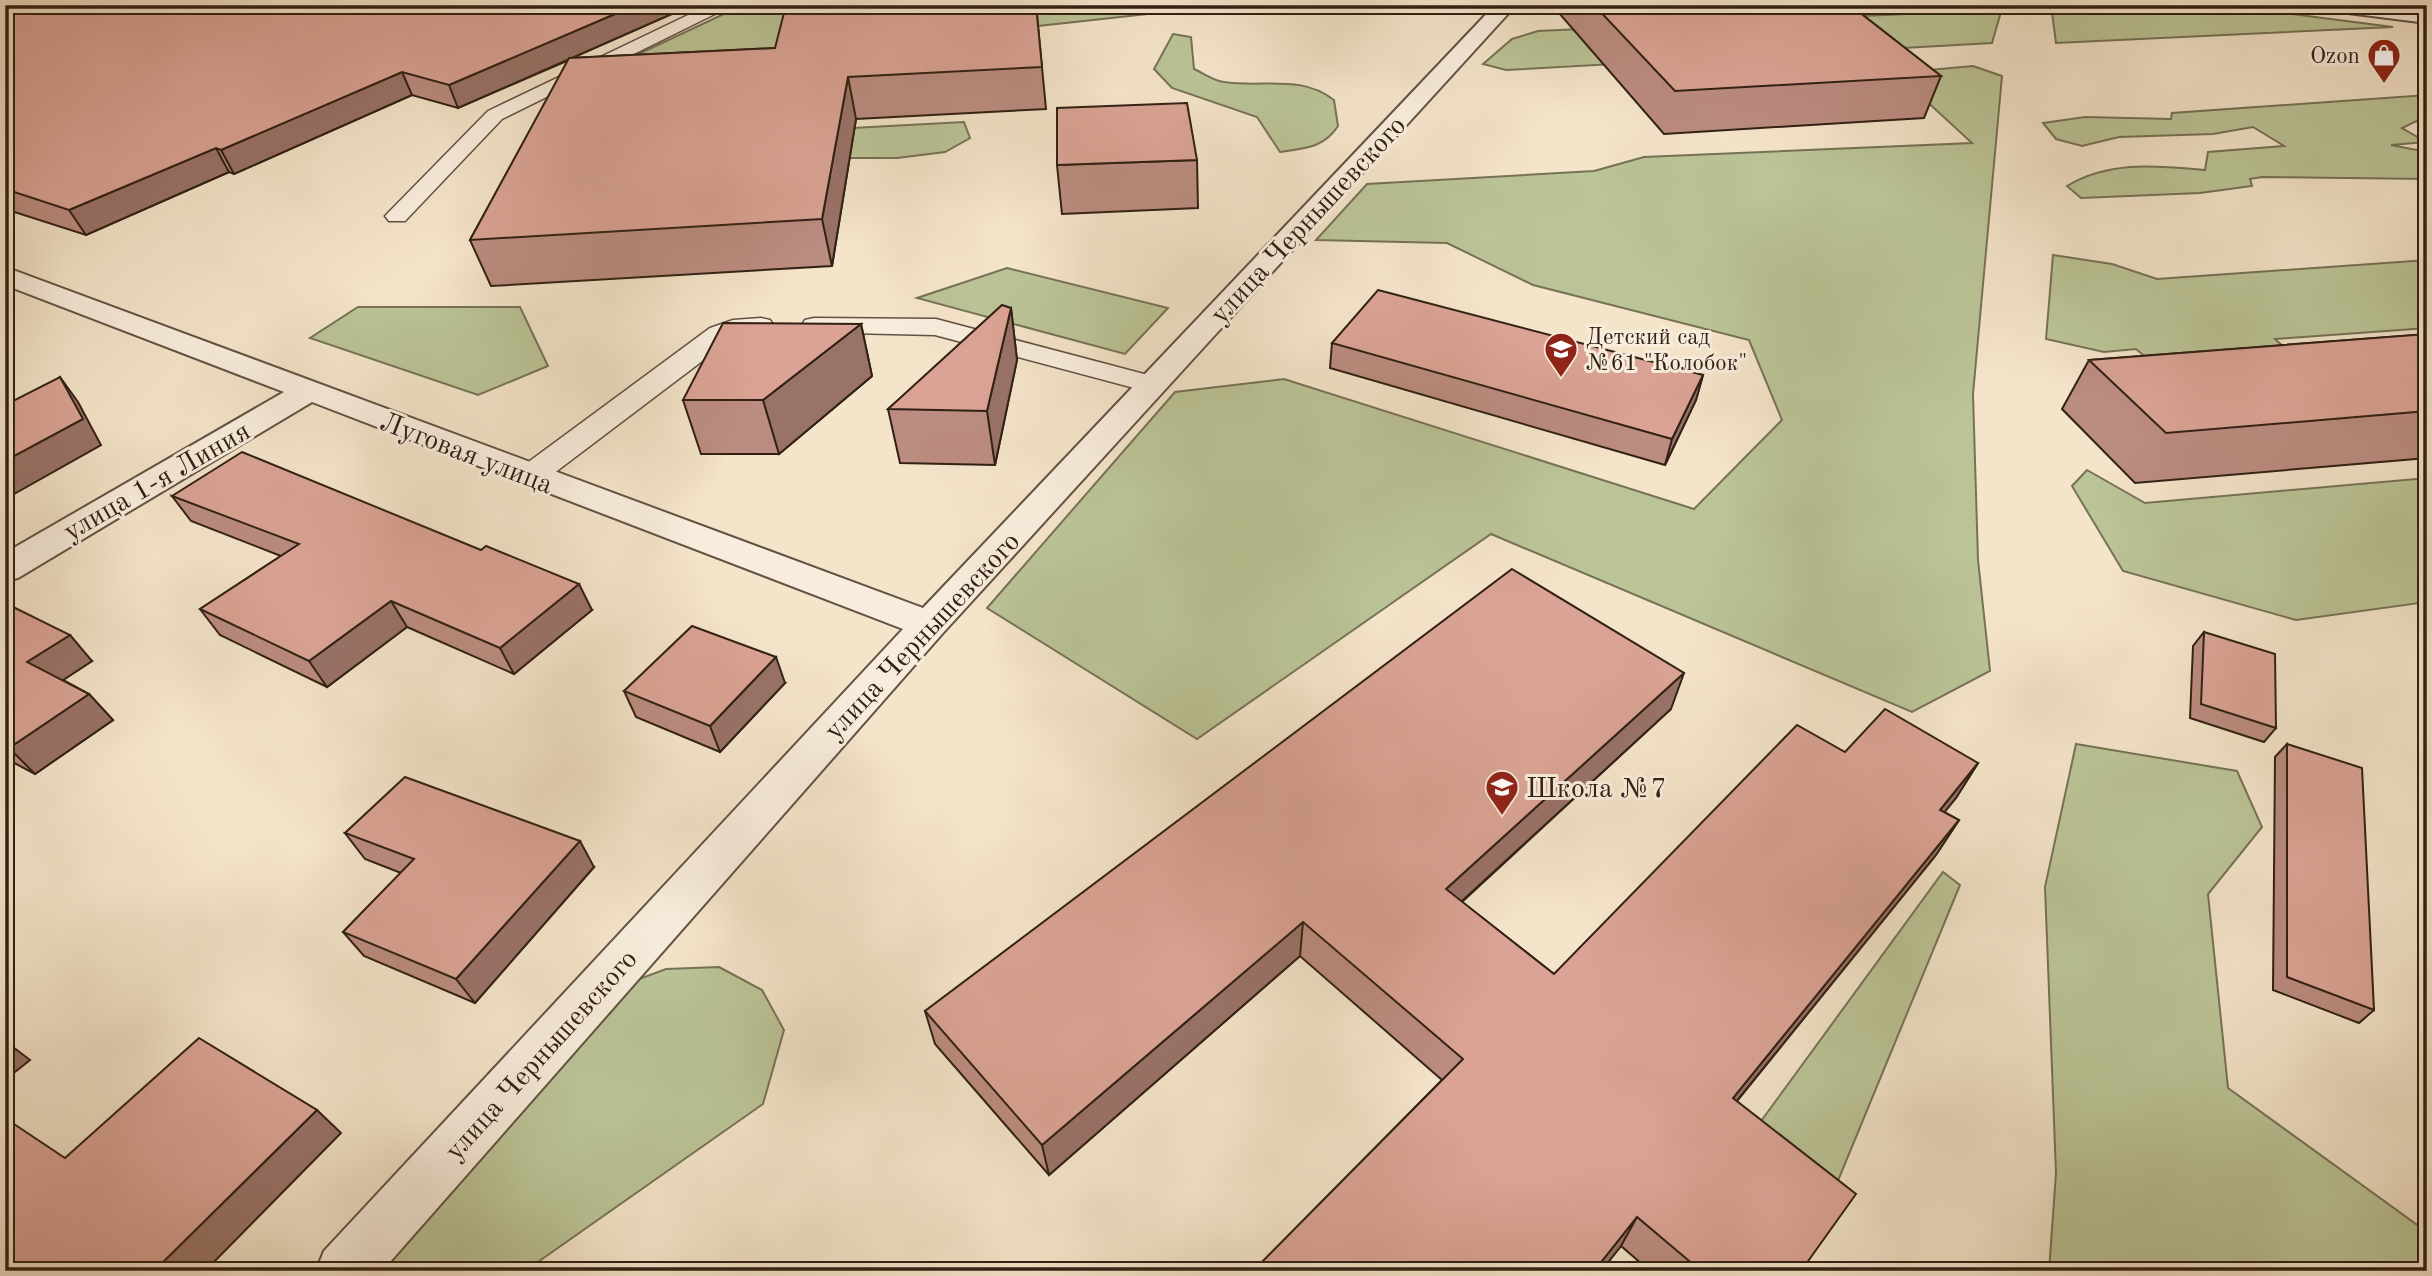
<svg xmlns="http://www.w3.org/2000/svg" width="2432" height="1276" font-family="'Old Standard TT',serif">
  <style>
    .green { fill: #bbc497; stroke: #767256; stroke-width: 2 }
    .lines { fill: none; stroke-linecap: round; stroke-linejoin: round }
    .service-casing { stroke: #625142; stroke-width: 3 }
    .minor-casing { stroke: #625142; stroke-width: 4 }
    .service { fill: #f8eddd; fill-rule: evenodd }
    .minor { fill: #f8eddd; fill-rule: evenodd }
    .wall { fill: #bb8c80; stroke: #312014; stroke-width: 2 }
    .shaded-wall { fill: #997268; stroke: #312014; stroke-width: 2 }
    .building { fill: #daa395; stroke: #312014; stroke-width: 2 }
    .labels { text-anchor: middle; stroke-width: 6; stroke-linejoin: round; paint-order: stroke }
    .far-poi-label { font-size: 23px; fill: #312014; stroke: #f8eddd; text-anchor: end }
    .street-label { font-size: 28px; fill: #312014; stroke: #f8eddd }
    .poi-label { font-size: 28px; fill: #312014; stroke: #f8eddd; text-anchor: start }
  </style>
  <rect width="100%" height="100%" fill="#f4e4ca"/>
  <filter id="stains"><feTurbulence type="fractalNoise" baseFrequency=".00286" numOctaves="4"/><feColorMatrix values="0 0 0 0 .2 0 0 0 0 .09 0 0 0 0 .02 0 0 0 .5 -.17"/></filter>
  <radialGradient id="worn" r=".72"><stop offset=".6" stop-color="#630" stop-opacity="0"/><stop offset="1" stop-color="#630" stop-opacity=".3"/></radialGradient>
  <g class="green">
    <polygon points="743,5 791,5 786,24 1142,7 1148,14 1029,27 1007,39 632,57"/>
    <polygon points="1974,5 2003,5 1992,43 1506,70 1483,64 1512,39 1538,31 1971,11"/>
    <polygon points="2051,5 2222,5 2393,27 2056,43"/>
    <path d="M1173,34l18,3 3,32c9,4 20,12 30,13 39,6 77,-8 110,18l4,26c-14,22 -33,22 -58,26l-23,-35 -85,-29 -18,-19z"/>
    <polygon points="1973,66 2002,76 1973,394 1978,560 1990,671 1912,712 1491,534 1197,739 987,608 1175,392 1284,379 1694,509 1782,420 1749,340 1533,285 1447,243 1316,240 1367,184 1594,171 1644,157 1972,143 1896,73"/>
    <path d="M2427,95v21l-25,12 24,14 -35,3 36,7v27l-165,-2 -12,2 2,7 -52,7 -119,5 -14,-12c43,-26 91,-20 138,-16l3,-18 76,-6 -31,-19 -40,7 -94,3 -37,9 -26,-7 -13,-16 42,-6 86,2 1,-6z"/>
    <polygon points="964,122 970,138 945,152 897,158 823,158 698,136"/>
    <polygon points="2053,255 2112,264 2157,279 2427,260 2427,328 2275,339 2285,348 2149,360 2136,349 2104,352 2046,339"/>
    <polygon points="1007,268 1168,308 1125,354 917,298"/>
    <polygon points="358,307 520,307 548,366 478,395 310,338"/>
    <polygon points="2087,470 2145,503 2427,478 2427,602 2296,620 2123,571 2072,486"/>
    <polygon points="2076,744 2237,771 2262,827 2208,894 2228,1088 2427,1232 2427,1271 2049,1271 2056,1173 2045,887"/>
    <polygon points="1943,872 1960,885 1835,1188 1756,1128"/>
    <polygon points="719,967 762,990 784,1030 763,1104 525,1271 377,1271 639,979 666,969"/>
  </g>
  <g class="lines">
    <defs>
      <g id="service">
        <polygon points="709,5 733,5 502,119 405,221 389,221 385,216 488,111"/>
        <polygon points="761,318 770,320 774,326 770,332 730,340 541,483 530,486 519,483 515,476 519,469 710,328 733,320"/>
        <polygon points="814,318 936,319 1163,379 1167,385 1163,391 1153,393 935,335 805,332 801,326 805,320"/>
      </g>
      <g id="minor">
        <polygon points="1495,5 1516,5 942,634 382,1271 316,1271 324,1251 903,629 312,402 18,578 5,581 5,553 284,392 5,285 5,267 923,608"/>
        <polygon points="2322,5 2382,5 2427,11 2427,23 2332,11"/>
      </g>
    </defs>
    <use href="#service" class="service-casing"/>
    <use href="#minor" class="minor-casing"/>
    <use href="#service" class="service"/>
    <use href="#minor" class="minor"/>
  </g>
  <g class="wall">
    <polygon points="5,5 692,5 572,58 775,48 1036,5 1046,109 856,119 832,266 491,286 470,240 569,60 458,108 412,95 234,174 229,172 86,235 5,209"/>
    <polygon points="1552,5 1850,5 1941,76 1924,118 1664,134"/>
    <polygon points="1197,160 1198,208 1062,214 1057,165"/>
    <polygon points="1011,308 1017,360 995,465 900,463 888,409"/>
    <polygon points="861,324 872,376 779,454 701,454 683,400"/>
    <polygon points="2427,334 2427,458 2135,483 2062,409 2089,360"/>
    <polygon points="1332,343 1703,375 1696,400 1665,465 1330,368"/>
    <polygon points="172,496 592,610 514,674 407,627 327,687 220,635 200,609 281,556 191,521"/>
    <polygon points="5,603 92,661 63,680 89,694 113,720 35,774 5,758"/>
    <polygon points="2204,632 2276,728 2264,742 2190,718 2193,646"/>
    <polygon points="785,683 720,752 636,717 624,691"/>
    <polygon points="1671,709 1462,902 1554,974 1845,752 1978,763 1956,798 1944,812 1959,820 1936,855 1737,1101 1801,1271 1650,1271 1621,1246 1601,1271 1253,1271 1442,1080 1300,956 1049,1175 935,1044 925,1011"/>
    <polygon points="2287,744 2374,1010 2359,1023 2273,990 2275,757"/>
    <polygon points="345,833 594,867 475,1003 364,956 343,932 401,873 365,859"/>
  </g>
  <g class="shaded-wall">
    <polygon points="636,5 692,5 458,108 449,85"/>
    <polygon points="402,72 412,95 234,174 221,150"/>
    <polygon points="848,77 856,119 832,266 822,219"/>
    <polygon points="216,148 229,172 86,235 69,210"/>
    <polygon points="1011,308 1017,360 995,465 987,411"/>
    <polygon points="861,324 872,376 779,454 763,400"/>
    <polygon points="5,357 10,363 5,366"/>
    <polygon points="1703,375 1696,400 1665,465 1672,439"/>
    <polygon points="60,377 78,402 101,445 5,499 5,461"/>
    <polygon points="579,584 592,610 514,674 500,648"/>
    <polygon points="391,601 407,627 327,687 309,661"/>
    <polygon points="70,635 92,661 51,688 27,662"/>
    <polygon points="776,657 785,683 720,752 710,726"/>
    <polygon points="1684,673 1671,709 1438,923 1446,889"/>
    <polygon points="89,694 113,720 35,774 9,748"/>
    <polygon points="1978,763 1956,798 1918,845 1940,810"/>
    <polygon points="1959,820 1936,855 1714,1129 1733,1098"/>
    <polygon points="580,841 594,867 475,1003 456,979"/>
    <polygon points="1303,922 1300,956 1049,1175 1042,1145"/>
    <polygon points="5,1041 30,1060 5,1080"/>
    <polygon points="317,1110 341,1133 205,1271 154,1271"/>
    <polygon points="1637,1217 1621,1246 1601,1271 1594,1271"/>
  </g>
  <g class="building">
    <polygon points="5,5 636,5 449,85 402,72 221,150 216,148 69,210 5,189"/>
    <polygon points="786,5 1036,5 1042,67 848,77 822,219 470,240 569,58 775,48"/>
    <polygon points="1594,5 1850,5 1941,76 1675,91"/>
    <polygon points="1187,103 1197,160 1057,165 1057,108"/>
    <polygon points="1378,290 1703,375 1672,439 1332,343"/>
    <polygon points="1002,305 1011,308 987,411 888,409"/>
    <polygon points="723,323 861,324 763,400 683,400"/>
    <polygon points="2427,334 2427,411 2166,433 2089,360"/>
    <polygon points="60,377 83,419 5,461 5,405"/>
    <polygon points="242,452 481,550 486,546 579,584 500,648 391,601 309,661 200,609 299,544 172,496"/>
    <polygon points="1512,569 1684,673 1446,889 1554,974 1797,725 1845,752 1885,709 1978,763 1940,810 1959,820 1733,1098 1856,1194 1801,1271 1701,1271 1637,1217 1594,1271 1253,1271 1463,1059 1303,922 1042,1145 925,1011"/>
    <polygon points="5,603 70,635 27,662 89,694 9,748 5,746"/>
    <polygon points="692,626 776,657 710,726 624,691"/>
    <polygon points="2204,632 2275,654 2276,728 2201,704"/>
    <polygon points="2287,744 2362,768 2374,1010 2287,977"/>
    <polygon points="405,777 580,841 456,979 343,932 414,859 345,833"/>
    <polygon points="199,1038 317,1110 154,1271 5,1271 5,1118 65,1158"/>
  </g>
  <defs>
    <symbol id="shop-pin" viewBox="-11 -11 22 30"><path d="M0 17L-7.5 6A9.5 9.5 0 1 1 7.5 6Z" fill="#8f2418" stroke="#f8eddd"/><path d="M-5-2.5h2.3a2.7 3.5 0 0 1 5.4 0H5L5.5 6h-11ZM-1.5-2.5h3a1.5 2.3 0 0 0-3 0Z" fill="#fff"/></symbol>
    <symbol id="school-pin" viewBox="-11 -11 22 30"><path d="M0 17L-7.5 6A9.5 9.5 0 1 1 7.5 6Z" fill="#8f2418" stroke="#f8eddd"/><path d="M0-5L7-2L0 1L-7-2ZM-4 1L0 2.5L4 1V4Q0 6-4 4Z" fill="#fff"/></symbol>
  </defs>
  <g fill-rule="evenodd">
    <use href="#shop-pin" x="2365" y="36" width="38" height="52"/>
    <use href="#school-pin" x="1542" y="330" width="38" height="52"/>
    <use href="#school-pin" x="1483" y="768" width="38" height="52"/>
  </g>
  <g class="labels">
    <g class="far-poi-label">
      <text x="2360" y="63">Ozon</text>
      <text x="1586" y="344" text-anchor="start">Детский сад<tspan x="1586" dy="26">№61 "Колобок"</tspan></text>
    </g>
    <g class="street-label">
      <text transform="translate(1307 219) rotate(-47)" y="10">улица Чернышевского</text>
      <text transform="translate(467 452) rotate(21)" y="10">Луговая улица</text>
      <text transform="translate(156 480) rotate(-30)" y="10">улица 1-я Линия</text>
      <text transform="translate(921 635) rotate(-47)" y="10">улица Чернышевского</text>
      <text transform="translate(540 1054) rotate(-48)" y="10">улица Чернышевского</text>
    </g>
    <g class="poi-label">
      <text x="1526" y="797">Школа №7</text>
    </g>
  </g>
  <rect width="2432" height="1276" fill="none" stroke="#f4e4ca" stroke-width="28"/>
  <rect x="7" y="7" width="2418" height="1262" fill="none" stroke="#312014" stroke-width="3.5"/>
  <rect x="14" y="14" width="2404" height="1248" fill="none" stroke="#312014" stroke-width="2"/>
  <rect width="100%" height="100%" filter="url(#stains)"/>
  <rect width="100%" height="100%" fill="url(#worn)"/>
</svg>
